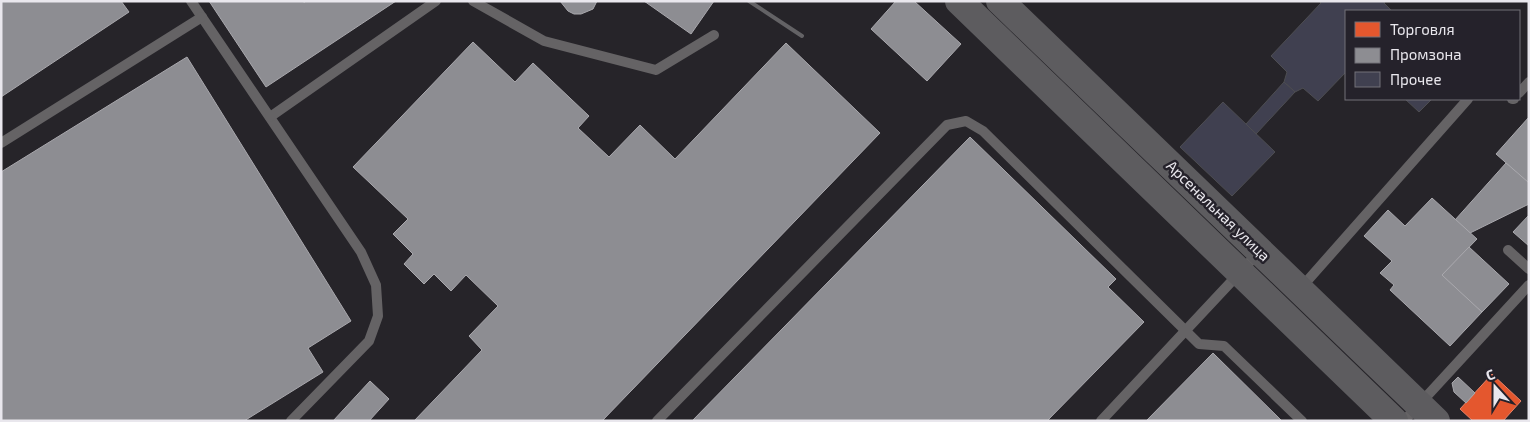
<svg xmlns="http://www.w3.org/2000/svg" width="1530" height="422" font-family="'Exo 2',sans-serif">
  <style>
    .shops { fill: #e4572e; stroke: #e68267 }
    .industry { fill: #8d8d92; stroke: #a9a8ad }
    .building { fill: #404050; stroke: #4d4d51 }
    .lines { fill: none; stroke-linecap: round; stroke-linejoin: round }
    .lane { stroke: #656365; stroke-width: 10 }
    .secondary { stroke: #5d5c5f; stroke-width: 28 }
    .rail { stroke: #636265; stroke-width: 4 }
    .labels { text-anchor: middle; stroke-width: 5; stroke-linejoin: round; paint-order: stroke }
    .street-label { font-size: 15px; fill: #e9e7ed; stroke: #25222b }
  </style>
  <rect width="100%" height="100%" fill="#262429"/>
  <polygon class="shops" points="1492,374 1521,401 1503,421 1473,421 1460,409"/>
  <g class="industry">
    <polygon points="1,1 121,1 129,12 1,97"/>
    <polygon points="209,1 303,1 304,3 306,1 396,1 266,87"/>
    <polygon points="560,1 597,1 593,9 581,14 574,14 568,11"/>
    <polygon points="644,1 714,1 691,34"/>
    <polygon points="896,1 914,1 961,44 927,81 871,29"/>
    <polygon points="473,42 515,82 533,63 589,116 578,128 609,157 640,125 675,159 786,43 880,133 602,421 414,421 482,350 469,336 498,306 466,275 451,291 434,274 424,284 404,264 413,254 393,234 408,219 353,167"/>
    <polygon points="187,57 351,321 308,348 323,372 244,421 1,421 1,172"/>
    <polygon points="1529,117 1529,183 1496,154"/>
    <polygon points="970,137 1116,279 1108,287 1144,322 1047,421 692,421"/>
    <polygon points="1506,163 1529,183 1529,204 1470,233 1455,220"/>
    <polygon points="1432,198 1477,239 1442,275 1482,312 1450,346 1390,290 1394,285 1380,273 1392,261 1364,236 1388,210 1405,226"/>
    <polygon points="1529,215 1529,246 1513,232"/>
    <polygon points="1469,247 1509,284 1482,312 1442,275"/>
    <polygon points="1213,353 1282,421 1146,421"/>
    <polygon points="1458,377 1475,393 1466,403 1454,392 1452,383"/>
    <polygon points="370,381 389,399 369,421 333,421"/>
  </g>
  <g class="building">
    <polygon points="1319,1 1385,1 1384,3 1392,11 1346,11 1346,72 1318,101 1303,88 1295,92 1284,82 1287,72 1271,56 1321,3"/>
    <polygon points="1284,82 1295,92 1256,134 1246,124"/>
    <polygon points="1405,99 1432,99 1419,112"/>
    <polygon points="1223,102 1275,152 1232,196 1180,147"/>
  </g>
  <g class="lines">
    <g class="lane">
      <polyline points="191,1 361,252 376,285 378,316 369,341 291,421"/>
      <polyline points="473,1 544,41 656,70 714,35"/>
      <polyline points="1519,93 1529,82"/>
      <polyline points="1512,99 1514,99"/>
      <polyline points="270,117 436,1"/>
      <polyline points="1,143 202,17"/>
      <polyline points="1508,250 1529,269"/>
      <polyline points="1300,289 1468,99"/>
      <polyline points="657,421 947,125 966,121 983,131 1199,344 1224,346 1302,421"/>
      <polyline points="1101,421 1259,252"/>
      <polyline points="1404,421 1529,285"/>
    </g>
    <g class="secondary">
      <polyline points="959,1 1394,421"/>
      <polyline points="1000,1 1436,421"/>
    </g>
    <polyline class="rail" points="749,1 802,36"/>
  </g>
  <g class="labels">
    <g class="street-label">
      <text transform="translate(1218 211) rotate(44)" y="5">Арсенальная улица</text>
    </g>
  </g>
  <rect width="1530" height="422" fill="none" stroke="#e9e7ed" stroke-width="5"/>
  <rect x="1345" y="10" width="175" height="90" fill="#25222b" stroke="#737179"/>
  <rect x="1355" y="22" width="25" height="15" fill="#e4572e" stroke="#737179"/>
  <text x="1390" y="35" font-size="15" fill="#e9e7ed">Торговля</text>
  <rect x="1355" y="48" width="25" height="15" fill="#8d8d92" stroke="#737179"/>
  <text x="1390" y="60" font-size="15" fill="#e9e7ed">Промзона</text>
  <rect x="1355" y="72" width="25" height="15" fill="#404050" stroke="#737179"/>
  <text x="1390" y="85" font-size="15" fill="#e9e7ed">Прочее</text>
  <g transform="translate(1495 387) rotate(339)" stroke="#25222b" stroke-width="4" paint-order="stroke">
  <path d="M0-4L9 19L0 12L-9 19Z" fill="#e9e7ed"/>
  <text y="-8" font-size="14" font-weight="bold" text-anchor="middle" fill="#e9e7ed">С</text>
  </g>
</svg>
